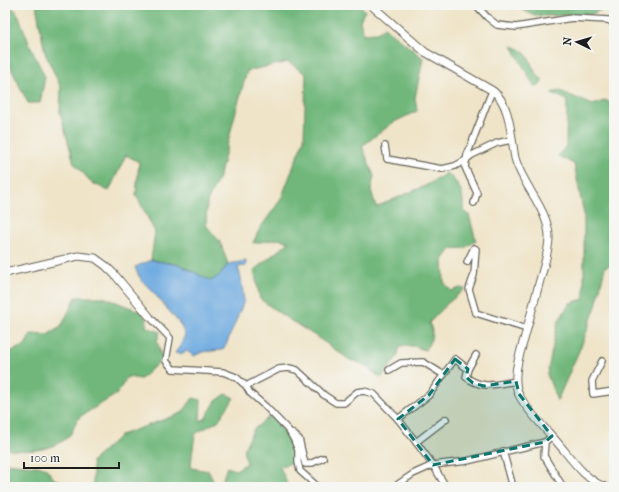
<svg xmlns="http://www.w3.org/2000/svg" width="619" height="492" font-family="'IM FELL French Canon',serif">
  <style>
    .forest { fill: #71b77c; stroke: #466a4c }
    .water { fill: #6fabe0; stroke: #46647e }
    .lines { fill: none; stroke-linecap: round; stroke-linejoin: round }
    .minor-casing { stroke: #666258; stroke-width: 8 }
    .tertiary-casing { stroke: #666258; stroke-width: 9 }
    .minor { stroke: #fff; stroke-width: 5.5 }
    .tertiary { stroke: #fff; stroke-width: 7 }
    .marked { fill: #0f766e; fill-opacity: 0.2; stroke: #0f766e; stroke-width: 3; stroke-dasharray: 8 5; stroke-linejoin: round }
  </style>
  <rect width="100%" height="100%" fill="#f6f6f2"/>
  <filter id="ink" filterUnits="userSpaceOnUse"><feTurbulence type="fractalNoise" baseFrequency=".025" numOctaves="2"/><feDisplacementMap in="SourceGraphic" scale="8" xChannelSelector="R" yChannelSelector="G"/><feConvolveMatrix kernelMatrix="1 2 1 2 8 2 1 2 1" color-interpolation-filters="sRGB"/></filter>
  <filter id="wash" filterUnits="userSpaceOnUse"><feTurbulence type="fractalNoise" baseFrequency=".012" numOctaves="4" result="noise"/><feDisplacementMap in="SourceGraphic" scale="16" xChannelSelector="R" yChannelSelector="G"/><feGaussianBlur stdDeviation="0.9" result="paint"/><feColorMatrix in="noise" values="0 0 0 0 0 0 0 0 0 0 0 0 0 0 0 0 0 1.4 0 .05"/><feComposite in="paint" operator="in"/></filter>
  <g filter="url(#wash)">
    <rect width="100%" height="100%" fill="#efe4c8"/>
    <g class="forest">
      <polygon points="5,5 10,5 18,14 30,46 45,77 40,103 28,103 5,56"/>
      <path d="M36,5h324l5,6 -5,9 3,14 14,-1 7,-6 39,31 -8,40 2,13 -23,11 -32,24 12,30 -3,14 5,17 51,-22 20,-12c13,12 17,19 16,38l6,4 7,25 -11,8 -14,1 -8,11 1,22 7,9 9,-3 5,1 -17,14 -19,20c6,10 2,18 -4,27l-11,-4h-14l-3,11 -16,21 -18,-14 -13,-4 -33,-23 -32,-20 -25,-18 -6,-29 35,-28 -9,-3 -27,4 6,-13 22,-31 23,-60 2,-65 -18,-12 -41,9 -14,51 -13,53 -13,27 -1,23 14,17 8,22 -7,10 -10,7 -31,-16 -29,-5 4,-28 -19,-37 3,-33 -13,-7 -17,36 -17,-8 -18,-20 -14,-50 1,-25 -16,-35z"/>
      <polygon points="518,5 612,5 590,15 535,16 521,9"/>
      <path d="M512,46c22,6 16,24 31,34l-4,6h-5z"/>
      <polygon points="560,91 593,105 606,100 614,106 614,263 605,267 596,306 582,344 557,401 547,374 558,322 570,303 584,299 584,215 574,164 558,156 566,146 567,100 551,93"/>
      <path d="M76,297h27l39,15 5,8 -1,7 14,5 -3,9 5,18 -21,20 -14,-2 -10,17 -36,22c-7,7 -8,17 -13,21 -18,15 -41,15 -63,12v-95l20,-9 6,-11 16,1 14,-8z"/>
      <polygon points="226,394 234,398 218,421 195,434 192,455 191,468 209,471 213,481 214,487 93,487 93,473 92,461 121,435 182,413 193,398 201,400 200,421 205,419 216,401"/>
      <polygon points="270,416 286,426 300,449 295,452 294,462 280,467 288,486 220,487 227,467 236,470 247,463 243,451 253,430"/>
      <polygon points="5,463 45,467 54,479 65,483 64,487 5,487"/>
    </g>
    <path class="water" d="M151,260l29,5 31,16 10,-7 7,-10 18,-3v5l-8,1 3,11 3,23 -18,44 -4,5 -20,2 -8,4 -7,-5 -7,3 -5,-1 5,-7 5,-11 -5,-11 -31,-37c-7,-5 -11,-11 -14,-20z"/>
  </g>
  <g filter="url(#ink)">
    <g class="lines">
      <defs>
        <g id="minor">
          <polyline points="476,5 487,17 497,25 516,27 572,18 608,20 614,23"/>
          <polyline points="385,146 387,159 442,169 455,166 466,160 472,155 497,143 511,140"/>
          <polyline points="474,203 477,193 465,167 467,155 490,96 493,91"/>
          <polyline points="467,262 474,248 476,249 474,275 469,289 476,313 527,329"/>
          <polyline points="149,316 170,338 166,361 173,369 223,372 236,377 246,386 250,393 266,407 289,431 294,440 298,450 298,462 300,471 318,487"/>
          <path d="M476,355l-8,14 -2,8c17,13 31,7 50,4"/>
          <polyline points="602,361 592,381 593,394 614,391"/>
          <polyline points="389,370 401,363 423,362 444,375"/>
          <polyline points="246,386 279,369 289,368 297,370 324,395 336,403 344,403 357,392 364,391 374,394 398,419 416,442 433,465 446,487"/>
          <polyline points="398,419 429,395 455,359 468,369"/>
          <polyline points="292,433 299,439 305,464 310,464 323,458"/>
          <polyline points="416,442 446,419"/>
          <polyline points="545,442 544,456 563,487"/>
          <polyline points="503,451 513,487"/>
          <polyline points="394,487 413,474 433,465 467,461 545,442 552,436"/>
        </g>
        <g id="tertiary">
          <path d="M371,5l54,47 68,39c18,13 18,47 22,67 7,27 35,53 34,81 -1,14 -5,28 -9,41 -5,19 -10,37 -15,56 -5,18 -14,41 -6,59 9,17 25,32 38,47 14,16 28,38 48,45"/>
          <polyline points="5,273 78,256 95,258 106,266 115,275 149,316"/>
        </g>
      </defs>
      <use href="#minor" class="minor-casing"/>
      <use href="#tertiary" class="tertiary-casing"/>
      <use href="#minor" class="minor"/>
      <use href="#tertiary" class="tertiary"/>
    </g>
  </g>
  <path class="marked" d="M455,359l13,10 -2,8 7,6 11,3 32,-5 3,13 33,42 -7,6 -112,23 -35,-46 31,-24z"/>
  <rect width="619" height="492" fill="none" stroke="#f6f6f2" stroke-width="20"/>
  <g transform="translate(577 42) rotate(275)" stroke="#f6f6f2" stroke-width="3" paint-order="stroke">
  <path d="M0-3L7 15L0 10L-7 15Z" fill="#1c1c1c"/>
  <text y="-6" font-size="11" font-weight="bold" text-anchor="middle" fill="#1c1c1c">N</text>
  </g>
  <path d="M24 462v6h95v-6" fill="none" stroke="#1c1c1c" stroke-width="2"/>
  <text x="30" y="462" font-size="12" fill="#1c1c1c" stroke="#f6f6f2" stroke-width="3" paint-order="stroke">100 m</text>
</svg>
